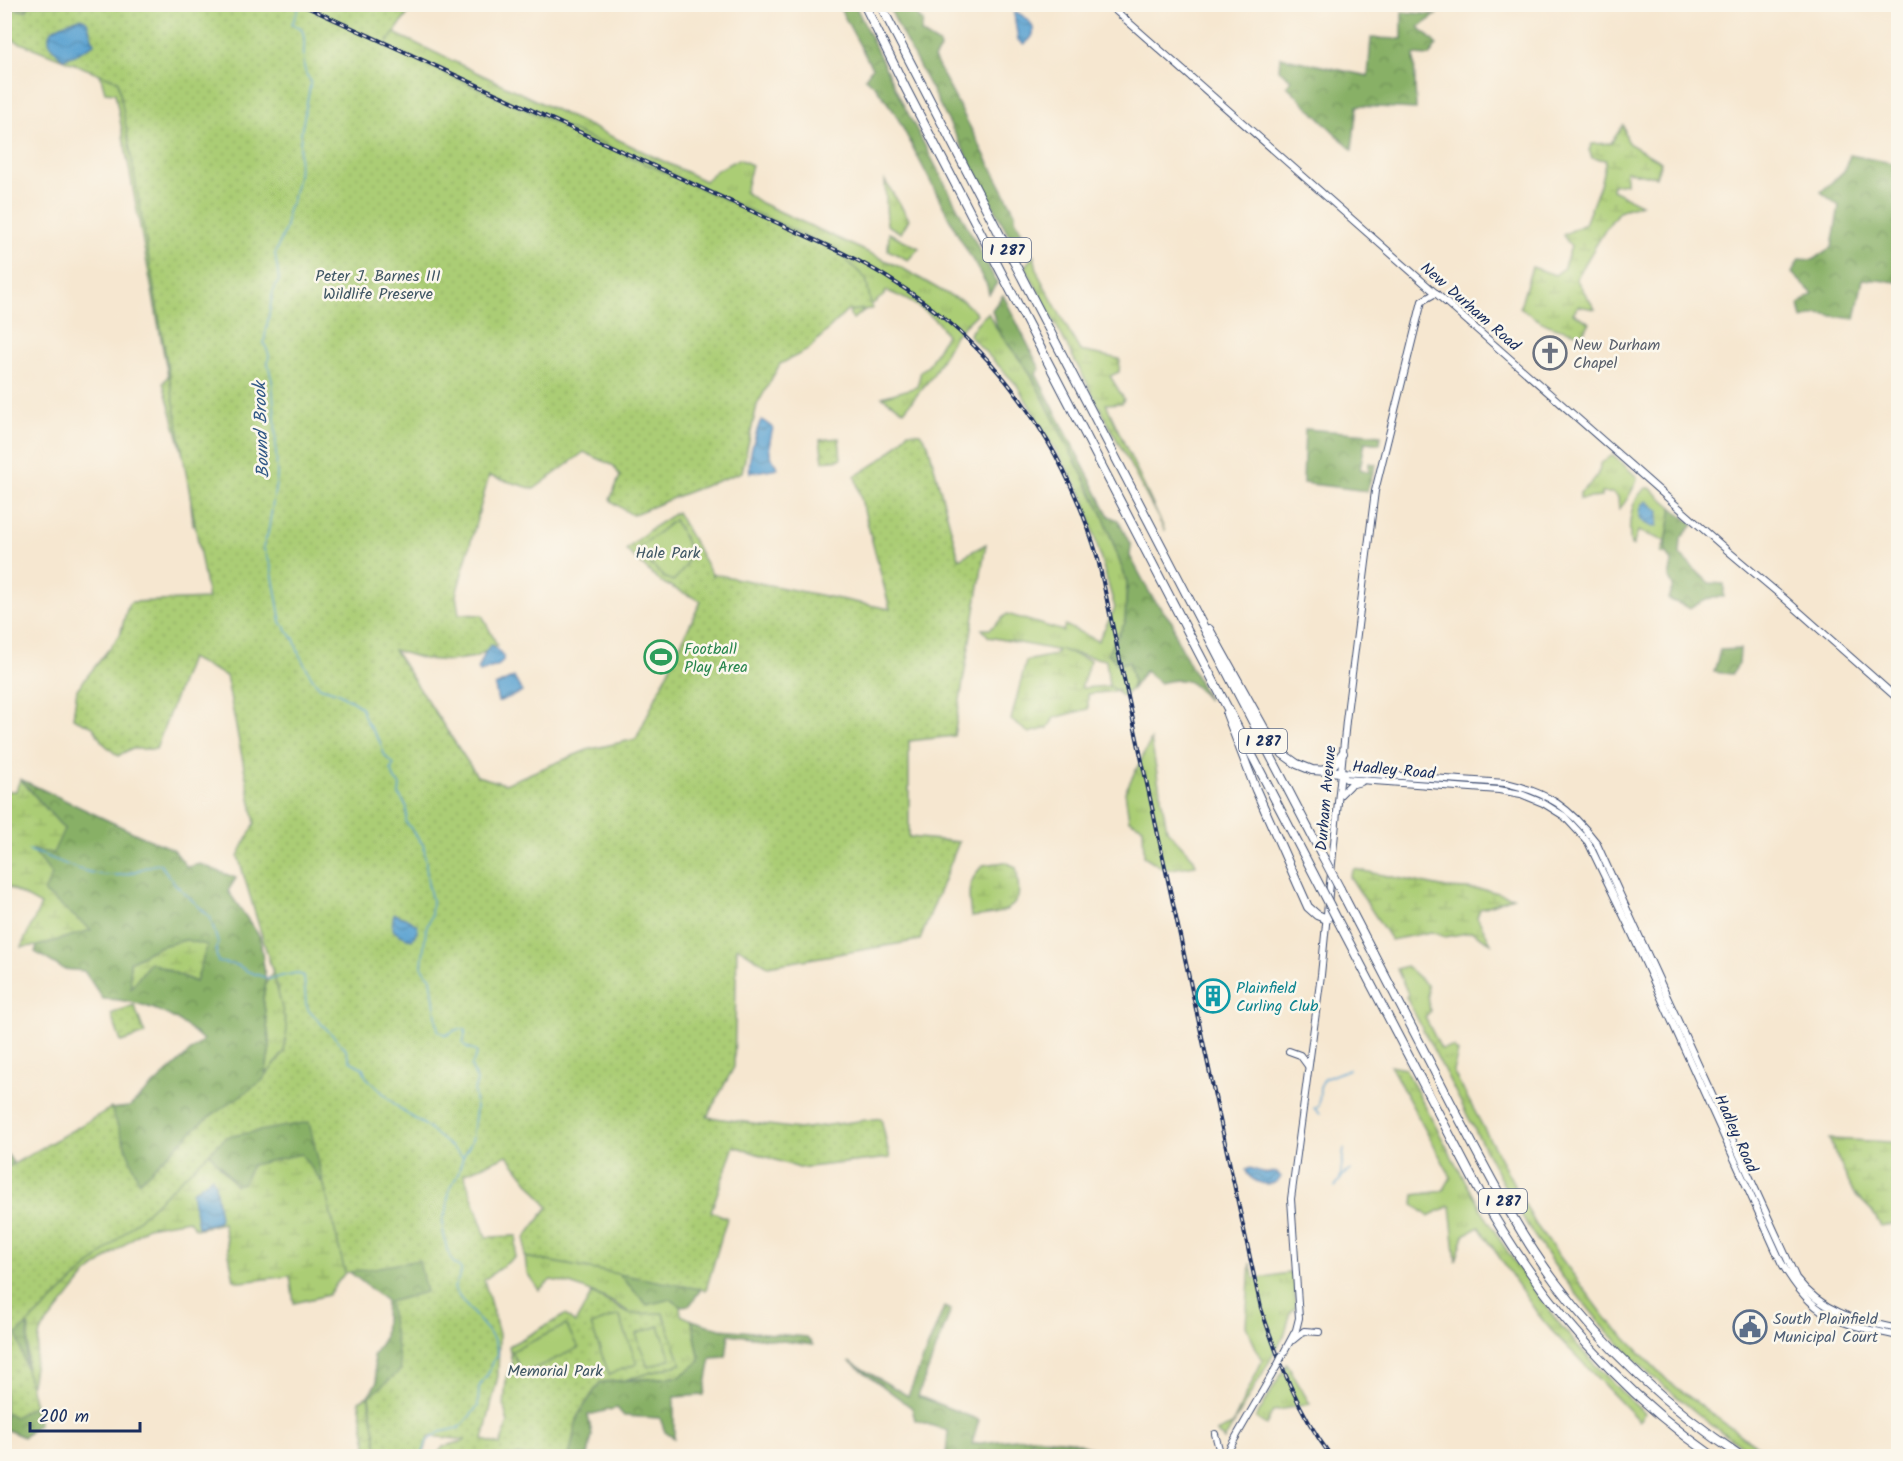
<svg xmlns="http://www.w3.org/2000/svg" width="1903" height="1461" font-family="Kalam,sans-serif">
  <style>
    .grass { fill: url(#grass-tufts); stroke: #637e6a; stroke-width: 1.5 }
    .forest { fill: url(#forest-crowns); stroke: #527062; stroke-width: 1.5; fill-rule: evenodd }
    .wetland { fill: url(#wetland-marsh); stroke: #637e6a; stroke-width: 1.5 }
    .park { fill: url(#park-dots); stroke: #637e6a; stroke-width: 1.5 }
    .garden { fill: #abcd75; stroke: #637e6a; stroke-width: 1.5 }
    .water { fill: url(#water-waves); stroke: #3b6998; stroke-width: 1.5 }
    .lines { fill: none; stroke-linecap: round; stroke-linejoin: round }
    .stream { stroke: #5ba3d1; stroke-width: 1.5 }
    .secondary-casing { stroke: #3c4b6f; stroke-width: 8 }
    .motorway-casing { stroke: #3c4b6f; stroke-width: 10 }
    .secondary { stroke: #fff; stroke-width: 6 }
    .motorway { stroke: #fff; stroke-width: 8 }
    .rail-casing { stroke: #1b2f5e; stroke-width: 4 }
    .rail { stroke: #fbf7ec; stroke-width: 1.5; stroke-dasharray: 4.5; stroke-linecap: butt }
    .secondary-bridge-casing { stroke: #3c4b6f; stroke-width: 8; stroke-linecap: butt }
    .motorway-bridge-casing { stroke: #3c4b6f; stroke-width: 10; stroke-linecap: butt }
    .secondary-bridge { stroke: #fff; stroke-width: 6 }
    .motorway-bridge { stroke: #fff; stroke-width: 8 }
    .labels { text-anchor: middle; stroke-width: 5; stroke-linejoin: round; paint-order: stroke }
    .shield { fill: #fbf7ec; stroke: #5e6b89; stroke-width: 1.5 }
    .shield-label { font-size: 15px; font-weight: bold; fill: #1b2f5e }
    .park-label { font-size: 16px; fill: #3f5664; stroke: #fbf7ec }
    .street-label { font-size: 16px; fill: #1b2f5e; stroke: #fbf7ec }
    .worship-label { font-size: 16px; fill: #5b616d; stroke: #fbf7ec; text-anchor: start }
    .leisure-label { font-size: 16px; fill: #27864d; stroke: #fbf7ec; text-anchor: start }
    .culture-label { font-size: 16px; fill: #0d838f; stroke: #fbf7ec; text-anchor: start }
    .service-label { font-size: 16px; fill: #4e5e75; stroke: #fbf7ec; text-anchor: start }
    .water-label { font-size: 18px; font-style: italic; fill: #315886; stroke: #fbf7ec }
  </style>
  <defs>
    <pattern id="grass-tufts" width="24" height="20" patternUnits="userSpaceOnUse" patternTransform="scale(1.5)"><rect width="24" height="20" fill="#abcd75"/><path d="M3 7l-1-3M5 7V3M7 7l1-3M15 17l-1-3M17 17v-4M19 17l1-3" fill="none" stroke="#93b068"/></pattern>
    <pattern id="forest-crowns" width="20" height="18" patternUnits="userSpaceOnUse" patternTransform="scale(1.5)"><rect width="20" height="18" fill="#88b066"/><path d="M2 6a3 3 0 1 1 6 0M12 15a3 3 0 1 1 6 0" fill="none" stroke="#6e9057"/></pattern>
    <pattern id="wetland-marsh" width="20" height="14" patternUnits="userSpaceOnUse" patternTransform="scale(1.5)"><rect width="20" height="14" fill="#abcd75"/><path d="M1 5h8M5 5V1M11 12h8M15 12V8" fill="none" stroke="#93b068"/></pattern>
    <pattern id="park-dots" width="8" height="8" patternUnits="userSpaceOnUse" patternTransform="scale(1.5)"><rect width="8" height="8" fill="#abcd75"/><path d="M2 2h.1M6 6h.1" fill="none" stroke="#93b068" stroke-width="1.8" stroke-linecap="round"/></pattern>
    <pattern id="water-waves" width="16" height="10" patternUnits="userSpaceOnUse" patternTransform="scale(1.5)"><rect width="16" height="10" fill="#5ba3d1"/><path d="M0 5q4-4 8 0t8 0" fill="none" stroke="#4a85ad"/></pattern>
  </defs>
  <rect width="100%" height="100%" fill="#fbf7ec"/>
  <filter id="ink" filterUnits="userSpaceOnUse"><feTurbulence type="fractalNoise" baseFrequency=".0167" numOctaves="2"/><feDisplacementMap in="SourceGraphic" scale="12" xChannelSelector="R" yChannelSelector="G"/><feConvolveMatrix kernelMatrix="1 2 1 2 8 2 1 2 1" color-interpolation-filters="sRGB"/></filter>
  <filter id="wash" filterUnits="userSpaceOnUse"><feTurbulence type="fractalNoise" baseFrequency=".008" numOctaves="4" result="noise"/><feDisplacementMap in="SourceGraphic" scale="24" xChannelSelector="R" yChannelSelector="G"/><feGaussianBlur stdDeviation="1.35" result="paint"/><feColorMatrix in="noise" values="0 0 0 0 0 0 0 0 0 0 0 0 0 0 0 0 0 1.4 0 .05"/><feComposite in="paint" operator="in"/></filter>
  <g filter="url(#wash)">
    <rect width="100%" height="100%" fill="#f6e7d0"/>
    <g class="grass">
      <polygon points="109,5 200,524 193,525 188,473 163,383 168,376 115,93 105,92 100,74 99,12"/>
      <path d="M261,5l133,21 2,8 309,147 12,-11 22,-11 13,6 -7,27 16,11 141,65 45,26 16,7 14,13 -22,21 -22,40 -29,36 -22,-14 35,-10 4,-16 7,-5 18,-31c-10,-21 -38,-36 -59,-44l-4,5 -30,23 -3,-4 -11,-49z"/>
      <polygon points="885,181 909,219 901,233 887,225"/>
      <polygon points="889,233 919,248 908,260 888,250"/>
      <path d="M988,313l10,18 32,42 73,142 24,67 -2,41 -17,30 21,9c3,17 9,22 -6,35l-14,-11 -3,-26 -117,-23 -7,-8h8l17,-15 56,17 2,-6 33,16 17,-33 -32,-112 -66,-111 -48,-50 8,-12z"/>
      <path d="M1613,455l24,22c0,7 -12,27 -18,32l-1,-12 -6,-4h-11v4l-21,2v-6c9,-8 20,-16 20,-29z"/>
      <path d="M1646,488h4l22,19 -7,43 4,5 -8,-2 4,-12 -27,-10 -5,15h-2c-3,-19 -2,-46 15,-58z"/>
      <polygon points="1151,740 1167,830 1194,859 1196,865 1166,870 1144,856 1143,827 1129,820 1125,792"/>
      <polygon points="285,955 311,1090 262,1097 270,1046 263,998 266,983"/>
      <polygon points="1406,966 1427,985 1430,1013 1425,1017 1441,1049 1453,1047 1458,1052 1453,1071 1536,1225 1606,1318 1668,1381 1743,1437 1776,1456 1758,1456 1714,1427 1648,1373 1607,1331 1561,1275 1531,1231 1502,1182 1406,997 1408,994 1397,969"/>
      <path d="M1390,1065l15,3c58,111 114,222 204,311 11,11 23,24 36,34l-6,8 -88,-91 -14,-17 -58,-86 -15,8 -8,26 -6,-55 -22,10 -15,-12 1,-9 29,-4 8,-14z"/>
      <path d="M540,1235l131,64 9,7 1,9 11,5 8,41 -21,16 -54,3 56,-16c-17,-17 -32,-35 -50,-50 -19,-15 -57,-31 -80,-34l-12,10 -12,-17 -2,-16z"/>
      <polygon points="1250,1263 1254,1279 1294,1272 1295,1308 1291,1312 1284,1336 1224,1440 1216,1432 1232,1425 1262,1361 1246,1326"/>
      <polygon points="1287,1364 1310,1404 1273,1411 1266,1425 1256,1418"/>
    </g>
    <g class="forest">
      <polygon points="838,5 855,5 902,102 997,283 989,294 987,285 958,235 895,113 875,86 865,78 872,68"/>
      <polygon points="888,5 911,5 909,8 923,21 921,33 939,44 940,49 934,58 1015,213 1015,219 1026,240 1020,245 1013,243 902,34"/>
      <polygon points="1402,12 1436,15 1419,27 1437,45 1429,56 1414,55 1416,109 1357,106 1352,150 1287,86 1291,80 1279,70 1280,57 1368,76 1371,38 1402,39"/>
      <polygon points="1850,155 1898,164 1898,282 1863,279 1855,319 1817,314 1802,319 1799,304 1813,294 1792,273 1799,259 1813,260 1832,247 1839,206 1821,192 1844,171"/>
      <path d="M1003,295l37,74 -4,5 73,142 9,4 13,26 -1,10 22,41 21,26 3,14 32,63c-17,-20 -21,-24 -48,-17l-15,-12 -13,18 1,-9 -4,-18 -12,2 -9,-11 17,-30 2,-41 -24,-67 -73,-142 -32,-42 -6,-21z"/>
      <polygon points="1305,429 1381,435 1380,444 1365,442 1360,469 1369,472 1369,463 1376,464 1367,491 1303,483"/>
      <polygon points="1672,507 1693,525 1681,538 1680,555 1709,583 1724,584 1724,597 1713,597 1689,608 1668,599 1673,586 1669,578 1672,562 1665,550"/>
      <polygon points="1740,649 1739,664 1732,674 1714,672 1720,650"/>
      <path d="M20,779l123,58 30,12 14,18 13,-3 36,14 -8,13 32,46 6,46 -3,15 7,48 -8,51 49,-7 114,177 43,60 -90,121 -10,-52 9,-14 -4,-26 11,-18 2,-37 -39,-31 -104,-87 -8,2 -15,-21 -215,119 -1,-123 4,-5 7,11 95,-57 19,-2 74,-67c-26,-25 -64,-41 -100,-41l-19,-28 -21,-2 -28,-17 2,-6 53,-16 -46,-38 -12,-42 32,-21zM185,940l22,5 -12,37 -45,-20 -19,25 -1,-25 28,-15z"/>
      <polygon points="616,1271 701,1289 690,1305 680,1306 671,1299 647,1305"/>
      <path d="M4,1305c41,20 17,39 22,73 3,15 9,30 13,45l-15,14 -19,-8z"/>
      <polygon points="944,1307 951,1310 918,1396 979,1420 972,1444 1032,1437 1071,1441 1106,1453 1106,1456 1065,1456 1068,1449 1031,1441 1024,1456 946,1456 948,1431 915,1420 912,1408 849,1361 908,1396"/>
      <polygon points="692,1320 720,1329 807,1337 813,1345 729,1334 726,1357 711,1358 704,1395 674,1397 674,1438 665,1432 660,1418 624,1416 617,1408 588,1415 592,1435 588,1456 569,1456 578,1415 600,1382 679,1377 700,1361"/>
    </g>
    <g class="wetland">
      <path d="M1623,125l5,18 33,19 -5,15 -30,-6v12l-13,2 -1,5 29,14 -22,7 -14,19 -29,49 19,30 -17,-3 -5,7 17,10 -8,11c-27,-6 -39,-8 -62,-27l12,-40 23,8 8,-6 8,-22 -8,-12 22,-11 15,-39 6,-25 -14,-2 -3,-8 3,-6 19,-1z"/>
      <polygon points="1034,255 1038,274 1080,351 1120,359 1119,372 1110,376 1124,399 1122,403 1106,404 1165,531 1025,266"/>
      <polygon points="1059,649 1090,660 1081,688 1109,686 1118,691 1088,694 1088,709 1054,718 1048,728 1029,733 1011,720 1026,661 1054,655"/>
      <polygon points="20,779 64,829 53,853 33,850 52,875 44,892 91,930 37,946 21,947 41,905 5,885 5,791 16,791"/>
      <path d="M1005,862l11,5c1,8 4,22 2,30 -6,18 -32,18 -47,20 -3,-23 -5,-34 12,-52z"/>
      <polygon points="1354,869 1446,888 1487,890 1513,897 1480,909 1477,917 1491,943 1472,932 1445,937 1431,932 1391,940 1350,877"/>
      <polygon points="186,940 207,945 196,982 150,962 131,988 130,962 158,947"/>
      <polygon points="1829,1139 1891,1142 1898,1150 1898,1223 1881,1226 1872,1211 1853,1192"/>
      <polygon points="208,1151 235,1185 243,1183 252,1165 301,1154 331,1195 347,1270 328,1295 294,1303 290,1276 241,1282 234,1280 223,1223 196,1229 188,1220 147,1227 87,1274 40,1332 30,1390 26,1377 29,1328 4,1283"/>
      <polygon points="368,1396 378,1448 394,1456 369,1456 359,1401"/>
    </g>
    <g class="park">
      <path d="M5,5h409l-29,41 450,203 31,30 6,30 -25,2 -39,39 -28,14 -23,41 -15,67 -64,24 -46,19 -22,-15 10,-24 -6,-10 -30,-14 -50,37 -45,-13 -33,119 3,19 23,1 15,30 -21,12 -26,4 -26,-2 -30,-9 83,126 28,8 82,-34 49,-11 65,-138 -40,-19 -35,-32 23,-20 28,-18 36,64 1,-2 176,35 -35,-133c22,-13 38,-23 53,-44l12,1 8,11 31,115 27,-15 -32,192 -45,5v96l50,5 -39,98 -152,26 -31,-19 -3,120 -27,50 92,12 82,-11 9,40 -91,10 -65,-22 -23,65 16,7 -21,72 -181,-33v-19l23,-31 -41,-52 -43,19 22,63 31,-1 -2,21 -31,23 15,54 -1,42 -15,64 17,5 8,-22 -4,-16 2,-28 6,-16 -3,-17 56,-31 10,8 17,-30 38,21 33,-1 18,51 -56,16 -25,2 -22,33 -9,41h-133l7,-9 23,-7 -37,-4 -6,20h-44l-10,-59 32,-27 -12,-68 37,-10 -7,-32 -74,13 -36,-151 -83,15 -209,197 18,71 -20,12 -10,-5v-243l106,-61 28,74 63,-60 60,-41 22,-29 3,-23 -12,-49 -37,-124 17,-33 -29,-147 -36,-18 -34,91h-26l-12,7 -16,-14 -9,-15 -20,-9 4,-29 43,-54 8,-30 3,-3 77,-3 -90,-518 -113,-44 -1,-29 22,3 3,-4 -5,2z"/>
      <polygon points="839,438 841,459 823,461 820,440"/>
      <polygon points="134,1005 145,1034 121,1042 111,1014"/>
    </g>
    <g class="garden">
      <path d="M674,520c16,26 23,38 -1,61l-9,-4 -25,-25v-4z"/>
      <polygon points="619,1315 637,1364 609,1374 591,1325"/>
      <polygon points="566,1325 578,1348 523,1374 512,1351"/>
      <polygon points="659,1326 671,1359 648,1367 636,1334"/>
    </g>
    <g class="water">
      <path d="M1016,12c15,7 26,21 8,32l-6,-4 -4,-26z"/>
      <path d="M80,18l5,2 2,2 7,22 -19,11 -12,4c-28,-25 -11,-32 17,-41z"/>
      <path d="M762,420l11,8c-5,17 -6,26 5,40l-28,5c-3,-14 5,-37 10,-51z"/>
      <path d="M1647,501l12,10 -2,15 -4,1c-12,-6 -16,-8 -11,-22z"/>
      <polygon points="492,645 503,655 503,661 499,665 480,672 478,669 487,649"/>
      <polygon points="514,677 522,692 498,702 495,686"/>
      <path d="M394,914l11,4 12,7 1,5 -6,10c-16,-8 -23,-5 -18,-26z"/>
      <path d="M1250,1168l14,5 13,-1 4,5c-7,13 -32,6 -35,-7z"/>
      <polygon points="212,1177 215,1184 220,1218 218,1222 198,1227 192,1192"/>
    </g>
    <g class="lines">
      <g class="stream">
        <path d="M299,8l-7,16 9,4c9,15 -5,38 10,53l-10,52 -3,43 -6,26 -4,6 -2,19 -11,27 4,26 -6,12 -9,50 5,13 -1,9 4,17 3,36 2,60 -9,56 -5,14 8,19 10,56 13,17 5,15 13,24 8,9 17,5 24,15 5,14 14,21 5,14 9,8 -3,5 4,11 5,5 -1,10 8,12 -1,15 18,24 4,38 4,16 -1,16 -5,13 -4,36 1,5 8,8 7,53 8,4 12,-6h8l-3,15 5,4 7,2 2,4 -6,12 6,15 -3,10 2,17 -4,33 -9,16 -5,17 -9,17 -2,19 -4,7v12l4,21 5,11 9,8v4l-7,15c10,22 44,43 44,68l-6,6 -3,10 -10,15 -1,19 -8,10 -11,12 -19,4 -13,9 -5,15"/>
        <path d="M28,850c31,9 59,28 92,25 15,-1 25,-10 40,-11l16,21 34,32 8,26 -2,10 2,9 19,3 10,6 22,8 27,-6 8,3 2,28 3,7 36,37 5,13 13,7 3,9 35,33 22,14 40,33"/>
        <polyline points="1314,1108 1320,1114"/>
        <polyline points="1316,1108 1319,1106 1320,1087 1324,1079 1349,1069"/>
        <polyline points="1340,1180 1344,1149"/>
        <polyline points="1335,1187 1344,1174 1351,1170"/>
      </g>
    </g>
  </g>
  <g filter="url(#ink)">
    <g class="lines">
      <defs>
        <g id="secondary">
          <polyline points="1108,4 1728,551 1785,599 1898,699"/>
          <path d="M1341,772l165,11c43,10 63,24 90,59l200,436c28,36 60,42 102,51"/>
          <path d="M1341,773l5,6 153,11 22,4 22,9 21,13 24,26 40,83 153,337c33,57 56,61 117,74"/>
          <polyline points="1340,795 1350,785 1361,782"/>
          <polyline points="1289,1051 1300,1055 1308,1066"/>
          <polyline points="1293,1340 1304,1331 1319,1332"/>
          <polyline points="1282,1356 1296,1330 1299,1318 1291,1199 1321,975 1346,721 1375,491 1422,301 1436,293"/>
          <polyline points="1215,1434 1221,1456"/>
          <polyline points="1225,1456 1277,1366"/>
        </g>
        <g id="motorway">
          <polyline points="864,4 906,89 1321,888"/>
          <polyline points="880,4 1323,857"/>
          <polyline points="1209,629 1265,730 1283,754 1297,764 1312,770 1341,772"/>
          <polyline points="1227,714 1256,790 1308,907 1317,915 1327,919"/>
          <polyline points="1324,770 1333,765 1343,753"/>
          <path d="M1340,889c37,72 75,145 113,218 32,60 62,121 103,176 51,68 114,126 185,173"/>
          <path d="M1337,919l141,270c59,106 135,198 235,267"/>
        </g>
      </defs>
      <use href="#secondary" class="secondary-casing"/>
      <use href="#motorway" class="motorway-casing"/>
      <use href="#secondary" class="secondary"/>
      <use href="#motorway" class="motorway"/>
      <defs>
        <path id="rail" d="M300,4c113,52 227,104 341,156 47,22 95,44 143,66 35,16 71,31 104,52 104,63 176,164 210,281l163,749c17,52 37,104 70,148"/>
      </defs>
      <use href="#rail" class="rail-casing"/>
      <use href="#rail" class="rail"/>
      <defs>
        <polyline id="secondary-bridge" points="1277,1366 1282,1356"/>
        <g id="motorway-bridge">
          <polyline points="1323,857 1340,889"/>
          <polyline points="1321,888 1337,919"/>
        </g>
      </defs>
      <use href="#secondary-bridge" class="secondary-bridge-casing"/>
      <use href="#motorway-bridge" class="motorway-bridge-casing"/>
      <use href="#secondary-bridge" class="secondary-bridge"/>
      <use href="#motorway-bridge" class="motorway-bridge"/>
    </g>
  </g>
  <defs>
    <symbol id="church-ring" viewBox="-11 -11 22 22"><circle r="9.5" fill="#fbf7ec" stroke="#6b7280" stroke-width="1.5"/><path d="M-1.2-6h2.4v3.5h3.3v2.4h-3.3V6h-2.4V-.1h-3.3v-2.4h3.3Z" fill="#6b7280"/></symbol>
    <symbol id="stadium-ring" viewBox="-11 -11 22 22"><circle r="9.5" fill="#fbf7ec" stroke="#2e9e5b" stroke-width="1.5"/><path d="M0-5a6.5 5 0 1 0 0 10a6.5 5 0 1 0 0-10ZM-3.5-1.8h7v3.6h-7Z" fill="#2e9e5b"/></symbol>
    <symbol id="building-ring" viewBox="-11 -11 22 22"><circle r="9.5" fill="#fbf7ec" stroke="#0f9aa8" stroke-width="1.5"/><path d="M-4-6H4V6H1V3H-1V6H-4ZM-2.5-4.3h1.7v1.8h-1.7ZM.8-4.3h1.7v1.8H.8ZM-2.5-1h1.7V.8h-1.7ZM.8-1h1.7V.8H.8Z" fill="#0f9aa8"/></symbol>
    <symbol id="civic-ring" viewBox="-11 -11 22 22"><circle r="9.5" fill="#fbf7ec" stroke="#5c6f8a" stroke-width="1.5"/><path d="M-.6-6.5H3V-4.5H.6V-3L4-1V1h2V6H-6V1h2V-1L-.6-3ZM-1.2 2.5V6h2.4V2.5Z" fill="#5c6f8a"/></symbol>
  </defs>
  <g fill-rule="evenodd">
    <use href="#church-ring" x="1531" y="334" width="38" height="38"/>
    <use href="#stadium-ring" x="642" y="638" width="38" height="38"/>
    <use href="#building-ring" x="1194" y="977" width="38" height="38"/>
    <use href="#civic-ring" x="1731" y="1308" width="38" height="38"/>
  </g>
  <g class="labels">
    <g class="shield">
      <rect x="983" y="238" width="48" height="24" rx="4.5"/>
      <rect x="1239" y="729" width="48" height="24" rx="4.5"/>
      <rect x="1479" y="1189" width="48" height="24" rx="4.5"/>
    </g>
    <g class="shield-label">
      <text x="1007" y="255">I 287</text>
      <text x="1263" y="746">I 287</text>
      <text x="1503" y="1206">I 287</text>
    </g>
    <g class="park-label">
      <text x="378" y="281">Peter J. Barnes III<tspan x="378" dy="18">Wildlife Preserve</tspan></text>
      <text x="668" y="558">Hale Park</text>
      <text x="555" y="1376">Memorial Park</text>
    </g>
    <g class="street-label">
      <text transform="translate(1471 306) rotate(41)" y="6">New Durham Road</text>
      <text transform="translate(1394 769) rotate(5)" y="6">Hadley Road</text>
      <text transform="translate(1325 798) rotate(-85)" y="6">Durham Avenue</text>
      <text transform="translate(1737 1133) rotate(66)" y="6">Hadley Road</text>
    </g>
    <g class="worship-label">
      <text x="1573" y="350">New Durham<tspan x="1573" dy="18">Chapel</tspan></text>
    </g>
    <g class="leisure-label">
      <text x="684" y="654">Football<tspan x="684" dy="18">Play Area</tspan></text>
    </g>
    <g class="culture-label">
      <text x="1236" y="993">Plainfield<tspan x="1236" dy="18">Curling Club</tspan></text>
    </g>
    <g class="service-label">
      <text x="1773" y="1324">South Plainfield<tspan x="1773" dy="18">Municipal Court</tspan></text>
    </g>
    <g class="water-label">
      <text transform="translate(261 430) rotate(-92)" y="6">Bound Brook</text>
    </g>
  </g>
  <rect width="1903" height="1461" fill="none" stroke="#fbf7ec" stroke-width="24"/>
  <path d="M30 1422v9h110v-9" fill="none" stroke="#1b2f5e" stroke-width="3"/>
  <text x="39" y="1422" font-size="18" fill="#1b2f5e" stroke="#fbf7ec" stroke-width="4.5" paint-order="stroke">200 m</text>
</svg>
